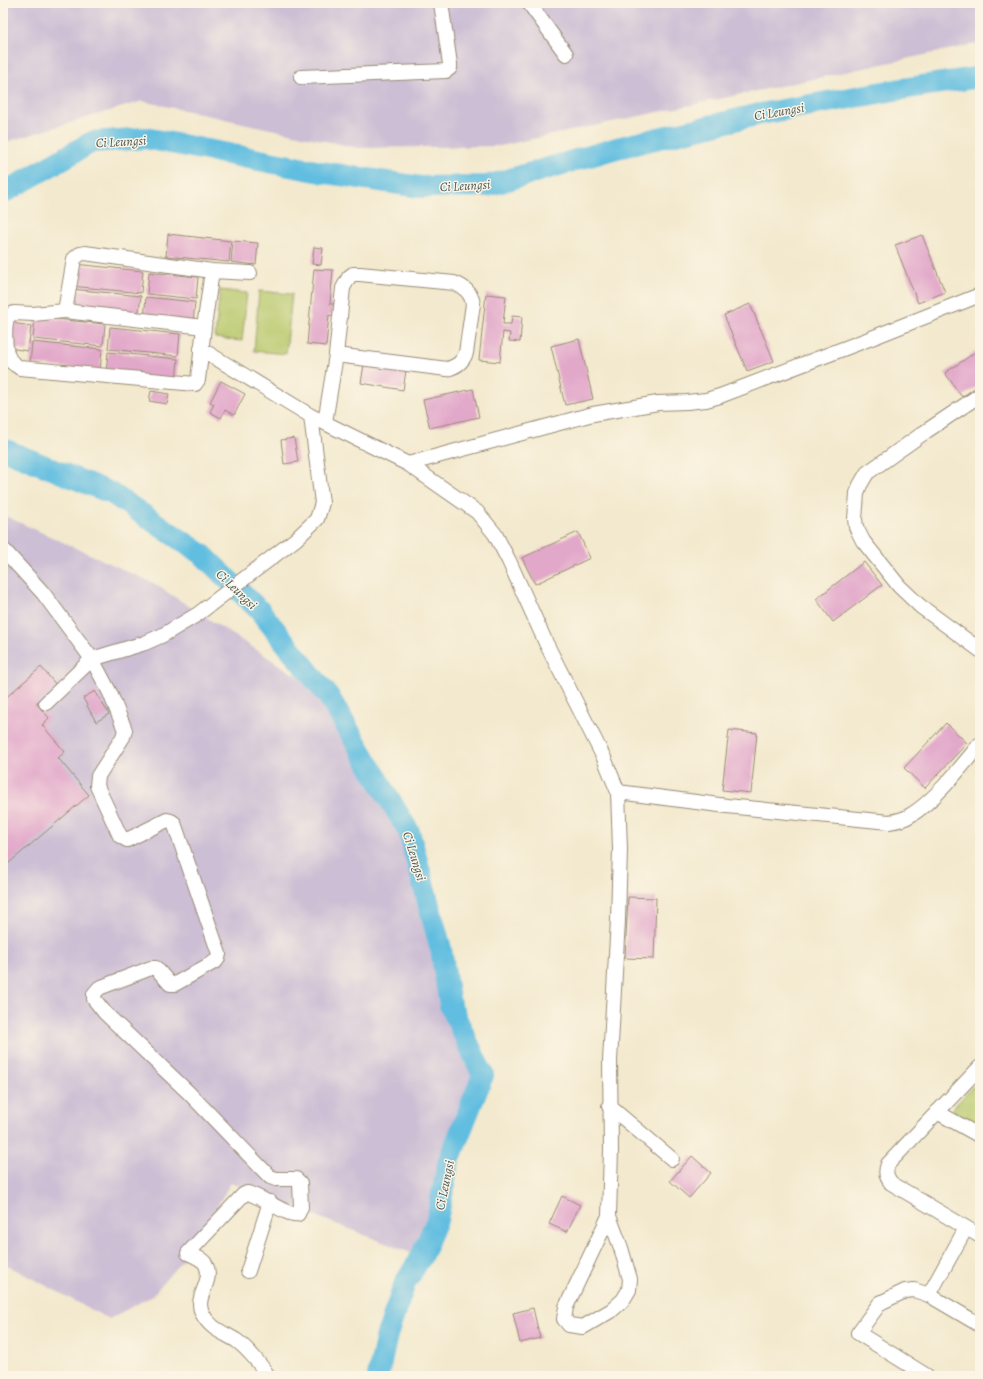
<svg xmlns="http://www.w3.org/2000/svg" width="983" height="1379" font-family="Alegreya,serif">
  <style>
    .industrial { fill: #ccbed4 }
    .green { fill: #b7c86b; stroke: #797944 }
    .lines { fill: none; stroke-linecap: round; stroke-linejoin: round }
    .river { stroke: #62bee0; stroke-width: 22 }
    .building { fill: #e2a8ca }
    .minor-casing { stroke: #978a76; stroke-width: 16 }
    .minor { stroke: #fff; stroke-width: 14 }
    .labels { text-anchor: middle; stroke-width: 3; stroke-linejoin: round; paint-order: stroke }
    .water-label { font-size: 13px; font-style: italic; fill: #475658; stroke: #fcf5e5 }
  </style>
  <rect width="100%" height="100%" fill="#fcf5e5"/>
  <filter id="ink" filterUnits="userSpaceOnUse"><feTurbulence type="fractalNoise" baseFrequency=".025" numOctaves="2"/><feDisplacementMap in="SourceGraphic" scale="8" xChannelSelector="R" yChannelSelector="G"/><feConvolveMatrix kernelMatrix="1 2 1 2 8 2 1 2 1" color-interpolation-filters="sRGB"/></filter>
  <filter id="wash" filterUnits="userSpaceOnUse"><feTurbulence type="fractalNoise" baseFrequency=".012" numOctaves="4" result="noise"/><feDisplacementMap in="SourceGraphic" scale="16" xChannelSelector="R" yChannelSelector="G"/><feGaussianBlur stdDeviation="0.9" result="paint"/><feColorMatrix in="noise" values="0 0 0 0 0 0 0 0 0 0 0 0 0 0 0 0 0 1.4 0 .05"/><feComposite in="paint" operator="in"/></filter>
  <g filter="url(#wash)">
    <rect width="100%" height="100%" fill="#f3e9ce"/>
    <g class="industrial">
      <polygon points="3,3 980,3 980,43 500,146 358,148 142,101 3,143"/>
      <polygon points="3,515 153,583 329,697 409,832 433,920 450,1005 483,1075 448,1163 437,1220 421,1257 231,1183 188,1253 152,1296 109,1319 3,1263"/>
    </g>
    <g class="green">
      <polygon points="220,290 247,293 242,341 215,338"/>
      <polygon points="259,291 292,294 286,354 254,351"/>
      <polygon points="972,1087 980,1089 980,1127 955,1113 953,1108"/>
    </g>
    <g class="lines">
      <g class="river">
        <polyline points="3,193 92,142 145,138 321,172 420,187 487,186 617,148 760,114 889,91 980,77"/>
        <polyline points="3,449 111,493 203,555 260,611 329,697 409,832 441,949 450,1005 483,1075 448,1163 437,1220 421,1257 405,1283 387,1335 378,1376"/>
      </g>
    </g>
    <g id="blocks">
      <g class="building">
        <polygon points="168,234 231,241 229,262 166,256"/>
        <polygon points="922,235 945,292 918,303 895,245"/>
        <polygon points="233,241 258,243 256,265 231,262"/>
        <polygon points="314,247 323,248 321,265 312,264"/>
        <polygon points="74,264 143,271 141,293 71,286"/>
        <polygon points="314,269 333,270 330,304 334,304 333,316 329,315 326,346 307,344"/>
        <polygon points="149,272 198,277 196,299 147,294"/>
        <polygon points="71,289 141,296 138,318 68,311"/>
        <polygon points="486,294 506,296 503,324 511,324 512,316 522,317 520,342 509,341 510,333 503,332 500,362 479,360"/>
        <polygon points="146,297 195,302 193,324 144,319"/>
        <polygon points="750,304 774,361 747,371 724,315"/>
        <polygon points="35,317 105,324 103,346 33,339"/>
        <polygon points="12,323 31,326 28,351 9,348"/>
        <polygon points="110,327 180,334 178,356 108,349"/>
        <polygon points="579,339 593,399 565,405 551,346"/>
        <polygon points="32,342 102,349 100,371 30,364"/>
        <polygon points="980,349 980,384 962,397 945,373"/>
        <polygon points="108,352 178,359 176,381 106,374"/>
        <polygon points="364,364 406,371 403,390 361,383"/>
        <polygon points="221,381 245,394 234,415 225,410 221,418 210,412 214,404 210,402"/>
        <polygon points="473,389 479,417 430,428 423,400"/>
        <polygon points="151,391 169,394 167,404 149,401"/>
        <polygon points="294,438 298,462 284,464 281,440"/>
        <polygon points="578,532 590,558 535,584 522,558"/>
        <polygon points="864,562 882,585 833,622 816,599"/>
        <polygon points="41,667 57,686 36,703 49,718 42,725 65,752 58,758 89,795 3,868 3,700"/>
        <polygon points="95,691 109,714 96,722 83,698"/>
        <polygon points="946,723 967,743 925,788 904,768"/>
        <polygon points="729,730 757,733 751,793 722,790"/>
        <polygon points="628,897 656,898 654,959 625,958"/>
        <polygon points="692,1156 711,1173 689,1198 670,1181"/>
        <polygon points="562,1196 580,1205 567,1232 549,1224"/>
        <polygon points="533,1308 540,1338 520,1343 513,1313"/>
      </g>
    </g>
  </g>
  <g filter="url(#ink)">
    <use href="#blocks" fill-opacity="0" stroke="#978a76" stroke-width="1"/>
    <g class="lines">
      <defs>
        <g id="minor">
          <polyline points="529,3 566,54"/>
          <polyline points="301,77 446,71 450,68 450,64 441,3"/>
          <path d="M212,271l-8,56 -6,53 -3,4 -175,-16c-4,-3 -8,-5 -10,-8 -6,-9 -6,-35 -2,-44l6,-3 19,1 32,-3 9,-52 6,-5 5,-1 127,18 38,2"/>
          <polyline points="65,311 204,327"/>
          <polyline points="980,395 925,432 867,473 860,485 857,493 855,519 856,527 863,541 899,586 920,606 980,650"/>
          <polyline points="311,416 408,464 477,512 495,534 509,561 546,643 604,758 618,792 620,849 618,920 610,1061 611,1150 609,1216 621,1248 630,1279 629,1290 623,1300 612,1310 583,1327 569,1325 564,1319 566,1307 609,1216"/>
          <path d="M325,422l11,-67 7,-67 6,-11 4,-3h7l94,9c10,4 17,9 19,21l-7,49c-4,10 -9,13 -19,16l-111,-14"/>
          <polyline points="408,464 593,414 658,403 687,402 706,400 720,396 869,339 980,295"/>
          <path d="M3,549l40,44 49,66 18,34 15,37 -2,7 -25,39 -1,10 23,50 7,4 40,-20 4,1 3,2 45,131 -1,4 -2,3 -41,23h-5l-14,-16h-5l-52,20 -5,6v5l11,14 84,80 81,84 6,2h20l4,4 1,24 -3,7c-10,3 -38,-19 -51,-21l-4,2 -55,58c6,3 15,6 18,12 8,17 -12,31 -4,48 9,17 21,19 35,28 11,8 24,24 31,35"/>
          <polyline points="46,703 92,659 145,643 163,635 198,614 296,539 317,519 322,503 321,495 311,416 201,349"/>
          <path d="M618,792l109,14 162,16c7,-1 14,-2 20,-6 25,-14 53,-50 71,-72"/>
          <path d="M980,1067l-92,97c-3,8 -2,12 3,19l89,53"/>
          <polyline points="609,1106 672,1159"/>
          <polyline points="937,1112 980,1136"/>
          <polyline points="248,1271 270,1202"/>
          <polyline points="929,1295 966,1228"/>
          <polyline points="927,1376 858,1333 880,1303 905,1291 914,1290 929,1295 980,1325"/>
        </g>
      </defs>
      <use href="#minor" class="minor-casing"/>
      <use href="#minor" class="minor"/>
    </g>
  </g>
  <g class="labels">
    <g class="water-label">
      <text transform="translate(779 111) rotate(-10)" y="5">Ci Leungsi</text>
      <text transform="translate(121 141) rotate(-3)" y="5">Ci Leungsi</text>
      <text transform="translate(465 185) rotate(-3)" y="5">Ci Leungsi</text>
      <text transform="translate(237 589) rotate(44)" y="5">Ci Leungsi</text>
      <text transform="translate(415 856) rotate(73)" y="5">Ci Leungsi</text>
      <text transform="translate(444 1185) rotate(-78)" y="5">Ci Leungsi</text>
    </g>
  </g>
  <rect width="983" height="1379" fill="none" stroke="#fcf5e5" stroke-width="16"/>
</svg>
